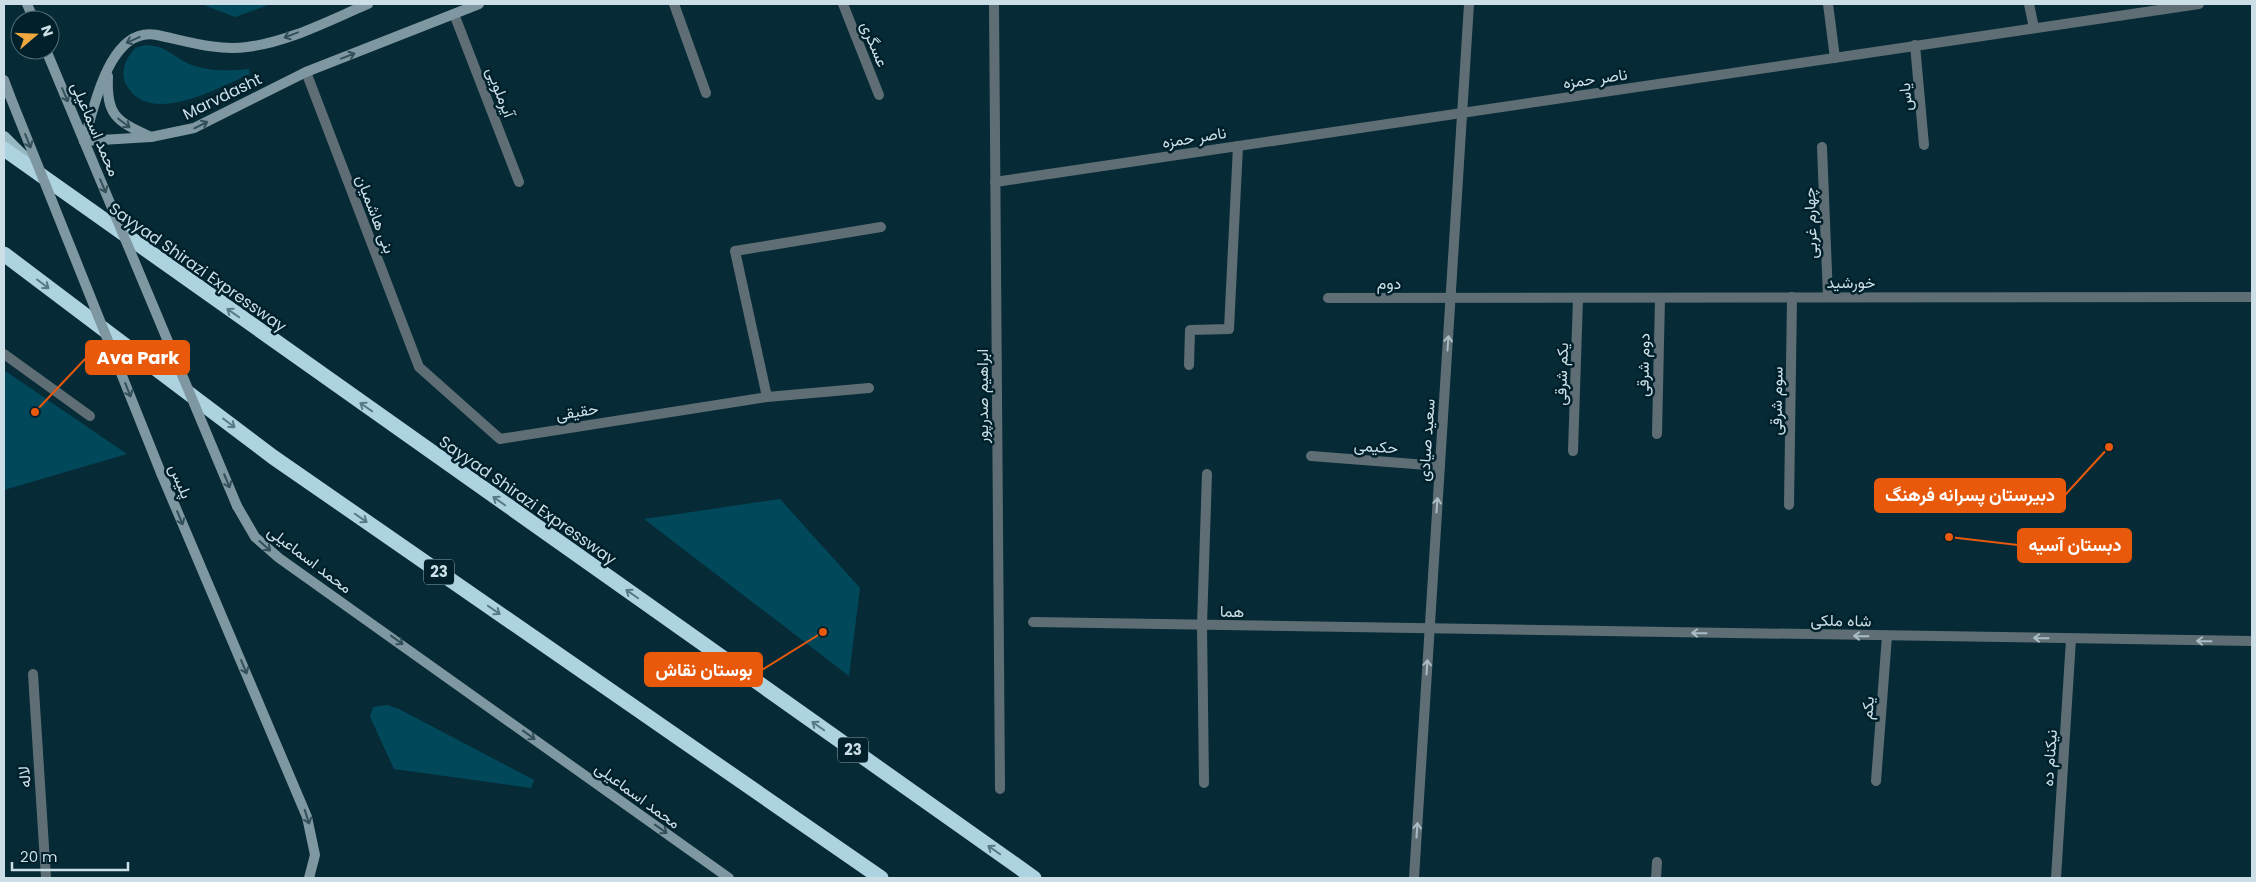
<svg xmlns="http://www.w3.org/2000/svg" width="2256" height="882" font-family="Poppins,Vazirmatn,sans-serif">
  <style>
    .green { fill: #01485b }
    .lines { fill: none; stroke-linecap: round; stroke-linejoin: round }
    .street { stroke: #5f6e74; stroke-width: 10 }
    .secondary { stroke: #7f97a0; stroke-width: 10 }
    .primary { stroke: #97b7c2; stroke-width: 12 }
    .highway { stroke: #add3e1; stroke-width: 15 }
    .secondary-bridge { stroke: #7f97a0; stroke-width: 10 }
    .oneway { stroke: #33505a }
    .oneway2 { stroke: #567a86 }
    .oneway3 { stroke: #abbdc4 }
    .labels { text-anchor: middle; stroke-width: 5; stroke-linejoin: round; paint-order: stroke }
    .shield { fill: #00212c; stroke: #8fa6ae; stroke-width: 1 }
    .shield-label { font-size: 15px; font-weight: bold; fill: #ccdfe6 }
    .street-label { font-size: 16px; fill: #ccdfe6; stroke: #00212c }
    .leader { fill: none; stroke: #e8590c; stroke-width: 2 }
    .callout-dot { fill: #e8590c; stroke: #00212c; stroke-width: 2 }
    .callout { fill: #e8590c; stroke: #e8590c; stroke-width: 2 }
    .callout-label { font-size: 18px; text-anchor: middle; font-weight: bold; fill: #fff }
  </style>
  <rect width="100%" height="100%" fill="#062b36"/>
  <g class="green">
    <polygon points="201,4 271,4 235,17"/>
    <path d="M145,45c22,1 24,9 42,18 20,9 41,8 62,6l1,5c-30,13 -100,53 -123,12 -8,-14 -1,-27 8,-38z"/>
    <polygon points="4,370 127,454 4,490"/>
    <polygon points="780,499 860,588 849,676 644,519"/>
    <polygon points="387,705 399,709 534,780 531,788 394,769 370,717 373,707"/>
  </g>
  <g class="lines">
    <g class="street">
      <polyline points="674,4 706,93"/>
      <polyline points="843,4 879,95"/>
      <polyline points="994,4 1000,789"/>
      <polyline points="1828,4 1835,58"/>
      <polyline points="2029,4 2034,28"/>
      <polyline points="454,14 519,182"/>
      <polyline points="1915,45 1924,145"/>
      <polyline points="306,72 419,367 500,439 767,397 869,388"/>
      <polyline points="1822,147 1828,297"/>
      <polyline points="995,182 2199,4"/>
      <polyline points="1328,298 2252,297"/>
      <polyline points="4,354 90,416"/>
      <polyline points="1189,365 1190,330 1229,329 1238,146"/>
      <polyline points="767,397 735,251 881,227"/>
      <polyline points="1657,434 1660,298"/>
      <polyline points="1573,451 1578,298"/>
      <polyline points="1311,456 1440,466"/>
      <polyline points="1789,505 1792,297"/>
      <polyline points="1033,622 2252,641"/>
      <polyline points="33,674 46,878"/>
      <polyline points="1876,781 1887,636"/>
      <polyline points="1204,783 1202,625 1207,474"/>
      <polyline points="1414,878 1469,4"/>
      <polyline points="1656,878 1657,862"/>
      <polyline points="2056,878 2071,639"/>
    </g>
    <g class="secondary">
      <polyline points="27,4 34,20"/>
      <polyline points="46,50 84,141"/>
      <path d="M108,76c-2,39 8,45 41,60"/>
      <polyline points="4,80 10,96"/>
      <polyline points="84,141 151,137 194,128 306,72 479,4"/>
      <path d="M84,141c10,-32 25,-116 73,-106 29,6 59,16 90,12 42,-5 83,-27 121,-43"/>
      <polyline points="161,473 307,817 315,855 309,878"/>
      <polyline points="237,506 255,537 279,558 729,878"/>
    </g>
    <polyline class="primary" points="4,137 25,158"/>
    <g class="highway">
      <polyline points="4,149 1034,878"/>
      <polyline points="4,254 273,457 881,878"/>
    </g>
    <g class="secondary-bridge">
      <polyline points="10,96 161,473"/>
      <polyline points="84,141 237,506"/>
    </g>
  </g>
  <defs><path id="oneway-shaft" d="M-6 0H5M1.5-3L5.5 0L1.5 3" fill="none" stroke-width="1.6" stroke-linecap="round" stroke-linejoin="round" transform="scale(1.25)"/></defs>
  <g class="oneway">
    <use href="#oneway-shaft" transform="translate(291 35) rotate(159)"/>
    <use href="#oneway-shaft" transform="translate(133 40) rotate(156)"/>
    <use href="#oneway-shaft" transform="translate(348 56) rotate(-21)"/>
    <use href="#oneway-shaft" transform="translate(65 95) rotate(67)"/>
    <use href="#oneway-shaft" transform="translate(124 123) rotate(37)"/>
    <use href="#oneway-shaft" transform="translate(201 125) rotate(-26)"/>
    <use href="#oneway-shaft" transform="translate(28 141) rotate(68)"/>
    <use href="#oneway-shaft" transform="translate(103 186) rotate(67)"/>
    <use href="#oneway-shaft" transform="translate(128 390) rotate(68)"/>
    <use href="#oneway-shaft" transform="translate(227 481) rotate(67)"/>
    <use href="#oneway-shaft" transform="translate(180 518) rotate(67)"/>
    <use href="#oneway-shaft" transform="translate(265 546) rotate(42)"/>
    <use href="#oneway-shaft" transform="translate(397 640) rotate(36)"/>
    <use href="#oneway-shaft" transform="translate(244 667) rotate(67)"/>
    <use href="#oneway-shaft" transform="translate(529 735) rotate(36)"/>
    <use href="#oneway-shaft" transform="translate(307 817) rotate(72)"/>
    <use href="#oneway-shaft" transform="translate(661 829) rotate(36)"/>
  </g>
  <g class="oneway2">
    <use href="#oneway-shaft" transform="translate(43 284) rotate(37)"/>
    <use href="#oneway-shaft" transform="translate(233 313) rotate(-145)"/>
    <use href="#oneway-shaft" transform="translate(366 407) rotate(-145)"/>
    <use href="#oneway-shaft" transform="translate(229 423) rotate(37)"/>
    <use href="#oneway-shaft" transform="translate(499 501) rotate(-145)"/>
    <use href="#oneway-shaft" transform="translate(361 518) rotate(35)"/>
    <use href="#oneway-shaft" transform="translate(632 594) rotate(-145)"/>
    <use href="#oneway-shaft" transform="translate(494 610) rotate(35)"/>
    <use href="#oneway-shaft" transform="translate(818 726) rotate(-145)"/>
    <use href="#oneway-shaft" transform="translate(994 850) rotate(-145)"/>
  </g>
  <g class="oneway3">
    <use href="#oneway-shaft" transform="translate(1448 343) rotate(-86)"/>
    <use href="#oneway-shaft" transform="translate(1437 505) rotate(-86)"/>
    <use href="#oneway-shaft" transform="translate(1699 633) rotate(-179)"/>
    <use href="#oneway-shaft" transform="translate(1861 636) rotate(-179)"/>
    <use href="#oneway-shaft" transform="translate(2041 638) rotate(-179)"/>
    <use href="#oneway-shaft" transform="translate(2204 641) rotate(-179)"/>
    <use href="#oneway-shaft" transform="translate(1427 667) rotate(-86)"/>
    <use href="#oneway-shaft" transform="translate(1417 830) rotate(-86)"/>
  </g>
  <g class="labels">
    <g class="shield">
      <rect x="424" y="559.5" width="30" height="25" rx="4"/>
      <rect x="838" y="737.5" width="30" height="25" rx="4"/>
    </g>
    <g class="shield-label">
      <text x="439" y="577">23</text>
      <text x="853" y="755">23</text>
    </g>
    <g class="street-label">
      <text transform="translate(875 44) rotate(68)" y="6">عسگری</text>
      <text transform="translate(1595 78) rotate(-8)" y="6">ناصر حمزه</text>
      <text transform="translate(501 92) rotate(69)" y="6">آیرملویی</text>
      <text transform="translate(222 96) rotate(-26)" y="6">Marvdasht</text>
      <text transform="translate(1905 97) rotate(-95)" y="6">یاس</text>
      <text transform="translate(96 129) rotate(67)" y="6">محمد اسماعیلی</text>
      <text transform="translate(1194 137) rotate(-9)" y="6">ناصر حمزه</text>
      <text transform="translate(376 214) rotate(69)" y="6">بنی هاشمیان</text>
      <text transform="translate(1810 223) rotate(-92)" y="6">چهارم غربی</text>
      <text transform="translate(198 267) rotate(35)" y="6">Sayyad Shirazi Expressway</text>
      <text x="1851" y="288">خورشید</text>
      <text x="1389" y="289">دوم</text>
      <text transform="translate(1643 365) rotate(-89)" y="6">دوم شرقی</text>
      <text transform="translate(1561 374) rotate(-88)" y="6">یکم شرقی</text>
      <text transform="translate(982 396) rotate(-90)" y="6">ابراهیم صدرپور</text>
      <text transform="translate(1776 401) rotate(-89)" y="6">سوم شرقی</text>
      <text transform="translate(577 411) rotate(-9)" y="6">حقیقی</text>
      <text transform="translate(1426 440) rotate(-86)" y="6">سعید صیادی</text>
      <text transform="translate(1376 446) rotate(4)" y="6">حکیمی</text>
      <text transform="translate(181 481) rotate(67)" y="6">پلیس</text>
      <text transform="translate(528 500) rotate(35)" y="6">Sayyad Shirazi Expressway</text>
      <text transform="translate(310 559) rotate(37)" y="6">محمد اسماعیلی</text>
      <text transform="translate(1232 611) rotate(1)" y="6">هما</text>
      <text transform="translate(1841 620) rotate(1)" y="6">شاه ملکی</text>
      <text transform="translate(1867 708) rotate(-86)" y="6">یکم</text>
      <text transform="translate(2049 758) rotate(-86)" y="6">نیکنام ده</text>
      <text transform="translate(24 777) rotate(-94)" y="6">لاله</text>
      <text transform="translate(638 795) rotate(36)" y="6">محمد اسماعیلی</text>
    </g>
  </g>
  <path class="leader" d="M35 412L86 358M2109 447L2065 495M1949 537L2018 545M823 632L762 670"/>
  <g class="callout-dot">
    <circle cx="35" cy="412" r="5"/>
    <circle cx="2109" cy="447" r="5"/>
    <circle cx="1949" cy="537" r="5"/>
    <circle cx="823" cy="632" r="5"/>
  </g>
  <g class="callout">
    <rect x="86" y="341" width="103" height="33" rx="5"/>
    <rect x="1875" y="479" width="190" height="33" rx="5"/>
    <rect x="2018" y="529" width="113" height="33" rx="5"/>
    <rect x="645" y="653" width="117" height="33" rx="5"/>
  </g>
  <g class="callout-label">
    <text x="138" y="364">Ava Park</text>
    <text x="1970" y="501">دبیرستان پسرانه فرهنگ</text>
    <text x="2075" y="551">دبستان آسیه</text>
    <text x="704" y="676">بوستان نقاش</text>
  </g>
  <rect width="2256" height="882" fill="none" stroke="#ccdfe6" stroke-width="10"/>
  <g transform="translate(35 35) rotate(71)"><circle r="24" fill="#00212c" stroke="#526d76"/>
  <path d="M0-4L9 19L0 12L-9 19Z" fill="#efa73e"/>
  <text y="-8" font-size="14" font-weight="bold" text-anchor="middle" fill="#ccdfe6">N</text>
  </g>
  <path d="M12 862v8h116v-8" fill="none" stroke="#ccdfe6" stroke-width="2.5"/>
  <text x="20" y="862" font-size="15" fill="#ccdfe6" stroke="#00212c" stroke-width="4" paint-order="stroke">20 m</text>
</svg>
